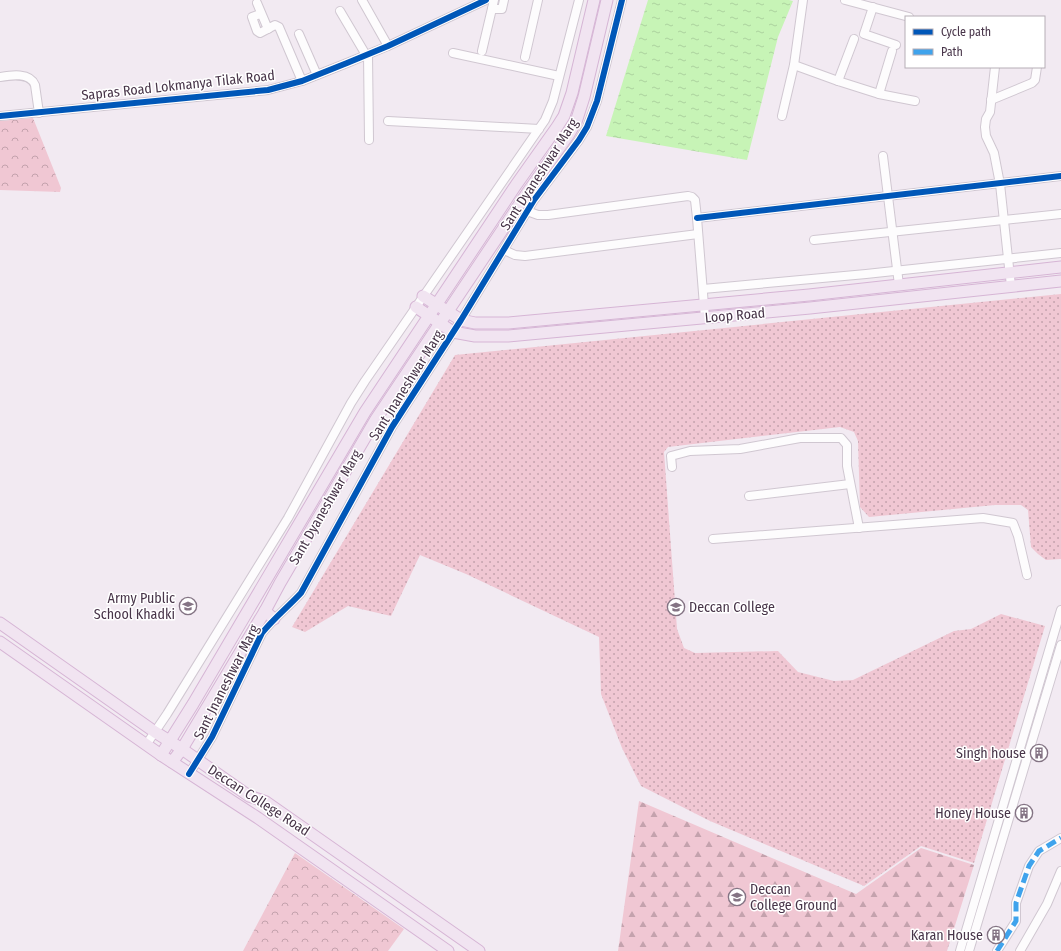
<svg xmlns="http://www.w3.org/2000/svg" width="1061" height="951" font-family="'Fira Sans Condensed',sans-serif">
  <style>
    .grass { fill: url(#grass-dots) }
    .forest { fill: url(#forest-firs) }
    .park { fill: url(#park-crowns) }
    .water { fill: url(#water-ripples) }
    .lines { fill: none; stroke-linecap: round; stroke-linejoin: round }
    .minor-casing { stroke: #d0c7d1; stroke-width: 10 }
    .major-casing { stroke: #d6b5d5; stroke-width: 13 }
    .minor { stroke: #fdfcfd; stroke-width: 8 }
    .major { stroke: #f1e4f1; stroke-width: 11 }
    .quiet { stroke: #3fa3ec; stroke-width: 5; stroke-dasharray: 10 5; stroke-linecap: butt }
    .cycleway-casing { stroke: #fff; stroke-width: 8 }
    .cycleway { stroke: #0057b8; stroke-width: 6 }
    .labels { text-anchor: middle; stroke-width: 3; stroke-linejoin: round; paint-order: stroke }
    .street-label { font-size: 14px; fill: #483549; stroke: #fff }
    .poi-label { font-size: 14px; fill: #483549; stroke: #fff; text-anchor: end }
  </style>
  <defs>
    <pattern id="grass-dots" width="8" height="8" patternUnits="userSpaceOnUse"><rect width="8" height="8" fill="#f0c7d3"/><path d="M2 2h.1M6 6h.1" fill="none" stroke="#c4a2ad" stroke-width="1.8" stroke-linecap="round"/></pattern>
    <pattern id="forest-firs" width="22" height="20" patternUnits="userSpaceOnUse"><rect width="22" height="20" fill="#f0c7d3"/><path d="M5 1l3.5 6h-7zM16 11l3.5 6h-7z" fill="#c4a2ad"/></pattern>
    <pattern id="park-crowns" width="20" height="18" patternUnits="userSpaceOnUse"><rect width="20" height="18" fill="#f0c7d3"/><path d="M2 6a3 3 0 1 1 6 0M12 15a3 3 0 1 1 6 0" fill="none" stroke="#c4a2ad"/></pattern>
    <pattern id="water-ripples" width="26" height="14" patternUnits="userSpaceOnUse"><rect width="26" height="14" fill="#c7f4b6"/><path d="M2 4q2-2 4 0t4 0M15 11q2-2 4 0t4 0" fill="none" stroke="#acd29e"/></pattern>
  </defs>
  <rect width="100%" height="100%" fill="#f2eaf2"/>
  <polygon class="grass" points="1061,294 1061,559 1046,560 1038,554 1031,547 1028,510 1021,505 995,505 869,517 860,507 858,441 854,432 840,427 668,447 664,452 677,629 684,648 695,653 778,651 798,672 834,681 853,680 954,631 971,629 1001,614 1045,626 974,863 921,846 864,886 710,821 641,786 622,748 601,694 599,637 466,574 420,555 391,616 348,606 305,632 292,627 455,355"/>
  <polygon class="forest" points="639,801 856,894 921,848 974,865 947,951 618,951"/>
  <g class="park">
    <polygon points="33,118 61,188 60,192 0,190 0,121"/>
    <polygon points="295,853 404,929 388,951 243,951"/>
  </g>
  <polygon class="water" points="648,0 789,0 793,1 778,37 747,160 606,136"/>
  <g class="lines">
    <defs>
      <g id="minor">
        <polyline points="362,0 388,46"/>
        <polyline points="845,0 909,17"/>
        <polyline points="257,3 268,29"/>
        <polyline points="873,7 864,34 896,45"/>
        <polyline points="492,9 502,9 504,0"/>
        <polyline points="340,11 366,55"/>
        <polyline points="260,14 252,17 257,31 260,33 275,25 279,27 302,81"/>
        <polyline points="299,34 317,75"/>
        <polyline points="482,51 494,0"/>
        <polyline points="453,53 559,76"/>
        <polyline points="368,54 369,140"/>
        <polyline points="525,57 538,0"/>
        <polyline points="794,65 838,81 879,94 915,101"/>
        <polyline points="995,67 990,112 986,119 985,127 986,136 994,153 1000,184 1011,286"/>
        <path d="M0,77c11,-2 30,-5 35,8l4,28"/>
        <polyline points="838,81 854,39"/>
        <polyline points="879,94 892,51"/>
        <polyline points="991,100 1032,83 1035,80 1037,67"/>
        <polyline points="0,116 268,90 302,81 347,63 388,46 486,0"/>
        <polyline points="782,116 794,65 803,0"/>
        <polyline points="388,121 539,129"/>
        <polyline points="883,156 899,285"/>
        <polyline points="527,211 538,215 548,215 688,196 692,197 695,200 697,218 705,318"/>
        <polyline points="697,218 1061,176"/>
        <polyline points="814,240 1061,214"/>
        <polyline points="504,250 515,255 525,256 698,234"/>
        <polyline points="703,289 866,274 1061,253"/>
        <polyline points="672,467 671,456 690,451 740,449 800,438 841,438 847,445 847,466 859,528"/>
        <polyline points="749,496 850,484"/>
        <polyline points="713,539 983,518 1013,523 1018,536 1027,575"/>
        <polyline points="146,745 167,714 288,518 351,403 365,381 545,120 553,101 579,0"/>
        <path d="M189,774l23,-37 50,-104c12,-15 26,-26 39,-40l91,-166 69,-107 73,-120 45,-60 8,-13 10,-26 25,-101"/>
        <polyline points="960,951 1061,610"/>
        <polyline points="969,951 1061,645"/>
        <polyline points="997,951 1016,921 1016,903 1029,866 1039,851 1061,838"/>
        <polyline points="1020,951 1047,904 1061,871"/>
      </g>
      <g id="major">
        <polyline points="423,296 461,320 475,323 508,323 809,295 1061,267"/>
        <polyline points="416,307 453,332 475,336 508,336 810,308 1061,281"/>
        <polyline points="265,611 274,619"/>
        <polyline points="0,623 155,732 182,749 249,796 266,802 479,951"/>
        <polyline points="0,642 161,755 258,818 448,951"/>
        <polyline points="161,755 193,704 365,412 516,185 557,127 564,116 572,93 594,0"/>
        <polyline points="172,762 182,749 265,611 280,583 376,419 527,193 569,134 576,122 584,97 607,0"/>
      </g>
    </defs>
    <use href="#minor" class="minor-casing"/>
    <use href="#major" class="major-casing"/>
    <use href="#minor" class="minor"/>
    <use href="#major" class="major"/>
    <polyline class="quiet" points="997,951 1016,921 1016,903 1029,866 1039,851 1061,838"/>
    <defs>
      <g id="cycleway">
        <polyline points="0,116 268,90 302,81 347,63 388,46 486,0"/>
        <polyline points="697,218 1061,176"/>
        <path d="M189,774l23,-37 50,-104c12,-15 26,-26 39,-40l91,-166 69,-107 73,-120 45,-60 8,-13 10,-26 25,-101"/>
      </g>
    </defs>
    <use href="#cycleway" class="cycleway-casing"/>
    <use href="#cycleway" class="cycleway"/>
  </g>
  <defs>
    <symbol id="school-ring" viewBox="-11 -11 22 22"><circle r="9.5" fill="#fff" stroke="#847484" stroke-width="1.5"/><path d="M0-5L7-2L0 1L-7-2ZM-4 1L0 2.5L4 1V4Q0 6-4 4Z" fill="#847484"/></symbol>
    <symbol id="university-ring" viewBox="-11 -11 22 22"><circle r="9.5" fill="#fff" stroke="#847484" stroke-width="1.5"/><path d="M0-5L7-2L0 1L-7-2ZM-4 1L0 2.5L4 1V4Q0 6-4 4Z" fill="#847484"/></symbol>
    <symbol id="building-ring" viewBox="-11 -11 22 22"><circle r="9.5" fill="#fff" stroke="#847484" stroke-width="1.5"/><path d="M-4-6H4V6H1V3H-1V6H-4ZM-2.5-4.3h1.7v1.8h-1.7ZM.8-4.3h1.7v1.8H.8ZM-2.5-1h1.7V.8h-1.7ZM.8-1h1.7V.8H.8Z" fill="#847484"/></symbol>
  </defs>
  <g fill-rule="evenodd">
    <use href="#school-ring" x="178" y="596" width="20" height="20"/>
    <use href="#university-ring" x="666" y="597" width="20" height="20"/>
    <use href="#building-ring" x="1029" y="743" width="20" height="20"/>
    <use href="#building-ring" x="1014" y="803" width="20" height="20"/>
    <use href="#university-ring" x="727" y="887" width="20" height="20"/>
    <use href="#building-ring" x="986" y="925" width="20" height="20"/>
  </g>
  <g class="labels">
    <g class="street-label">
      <text transform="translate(178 85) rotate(-6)" y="5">Sapras Road Lokmanya Tilak Road</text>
      <text transform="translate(539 174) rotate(-57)" y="5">Sant Dyaneshwar Marg</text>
      <text transform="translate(735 315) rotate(-5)" y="5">Loop Road</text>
      <text transform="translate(406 385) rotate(-58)" y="5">Sant Jnaneshwar Marg</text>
      <text transform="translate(325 507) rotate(-60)" y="5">Sant Dyaneshwar Marg</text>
      <text transform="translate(226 682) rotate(-63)" y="5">Sant Jnaneshwar Marg</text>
      <text transform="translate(259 800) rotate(33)" y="5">Deccan College Road</text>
    </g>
    <g class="poi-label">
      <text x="175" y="603">Army Public<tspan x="175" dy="16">School Khadki</tspan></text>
      <text x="689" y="612" text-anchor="start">Deccan College</text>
      <text x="1026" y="758">Singh house</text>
      <text x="1011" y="818">Honey House</text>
      <text x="750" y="894" text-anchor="start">Deccan<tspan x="750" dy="16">College Ground</tspan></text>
      <text x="983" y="940">Karan House</text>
    </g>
  </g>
  <rect x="905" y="16" width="140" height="52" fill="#ffffff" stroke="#b6aeb6"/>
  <rect x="913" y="29" width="20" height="6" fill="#0057b8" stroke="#b6aeb6"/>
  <text x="941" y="36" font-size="12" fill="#483549">Cycle path</text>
  <rect x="913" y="49" width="20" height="6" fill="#3fa3ec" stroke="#b6aeb6"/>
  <text x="941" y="56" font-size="12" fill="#483549">Path</text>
</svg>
